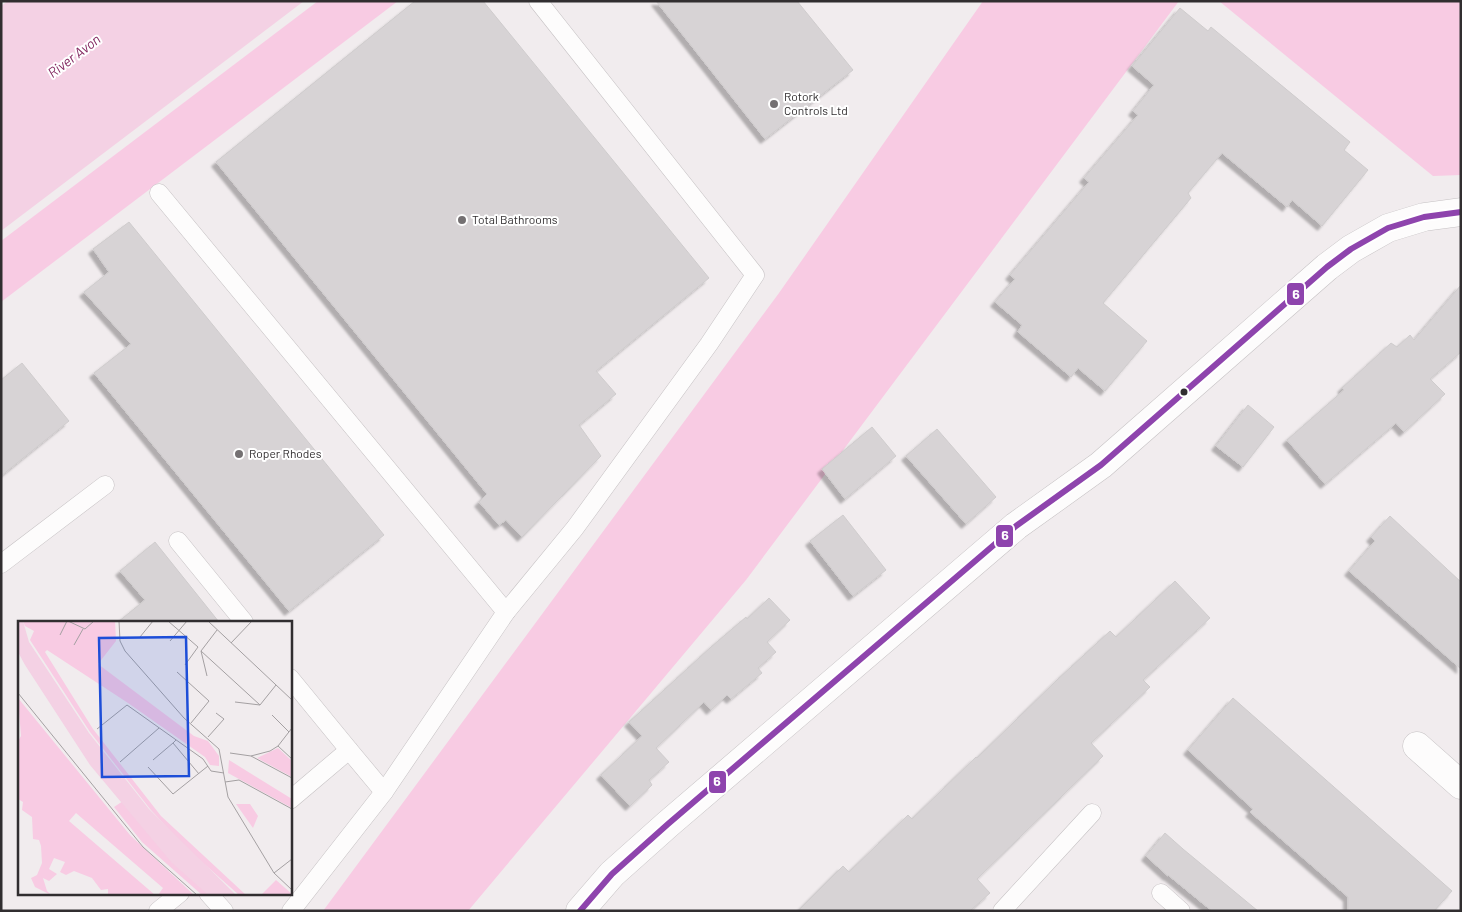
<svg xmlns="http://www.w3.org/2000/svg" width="1462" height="912" font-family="Barlow,sans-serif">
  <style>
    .green { fill: #f8cbe3 }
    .water { fill: #f4d1e4 }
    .building { fill: #d7d3d5; stroke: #cfcccd; filter: url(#shadow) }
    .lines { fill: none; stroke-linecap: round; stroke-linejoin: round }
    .lane-casing { stroke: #c5c1c3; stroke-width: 19 }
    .street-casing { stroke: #c5c1c3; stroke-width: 29 }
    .lane { stroke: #fdfcfc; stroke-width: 18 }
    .street { stroke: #fdfcfc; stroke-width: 28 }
    .bus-1-casing { stroke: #fff; stroke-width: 10 }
    .bus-1 { stroke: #8e44ad; stroke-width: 6 }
    .poi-dot { fill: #747072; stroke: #fff; stroke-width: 2 }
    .bus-dot { fill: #312e30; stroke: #fff; stroke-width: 2 }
    .labels { text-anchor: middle; stroke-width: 4; stroke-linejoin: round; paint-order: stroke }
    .poi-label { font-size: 12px; fill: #312e30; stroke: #fff; text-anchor: start }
    .water-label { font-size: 14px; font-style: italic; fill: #842a62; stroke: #fff }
    .inset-road { fill: none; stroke: #a4a0a2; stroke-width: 1 }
    .view { fill: #1d4ed8; fill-opacity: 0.15; stroke: #1d4ed8; stroke-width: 2.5 }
    .inset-edge { fill: none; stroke: #312e30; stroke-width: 2.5 }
    .line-badge { stroke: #fff; stroke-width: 2 }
    .badge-label { font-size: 14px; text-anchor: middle; font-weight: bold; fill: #fff }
  </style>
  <defs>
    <filter id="shadow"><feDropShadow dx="-4.5" dy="4.5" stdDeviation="1" flood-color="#0004"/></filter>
  </defs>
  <rect width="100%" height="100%" fill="#f1ecee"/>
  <g class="green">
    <polygon points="318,1 398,1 1,302 1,241"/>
    <polygon points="983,1 1179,1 746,580 468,911 323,911 779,293"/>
    <polygon points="1219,1 1461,1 1461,175 1433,176"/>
  </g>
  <polygon class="water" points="8,1 304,1 1,231 1,6"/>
  <g class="building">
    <polygon points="415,1 483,1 709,278 596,371 616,394 579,425 601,456 522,537 506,520 499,525 479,502 487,494 216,162"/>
    <polygon points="656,1 797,1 853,70 765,139"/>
    <polygon points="1180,8 1208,31 1211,27 1350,142 1344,150 1368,170 1322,226 1292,200 1287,207 1222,153 1188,193 1191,198 1103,303 1147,341 1105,391 1078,368 1071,377 1018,332 1022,325 995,302 1015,279 1010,275 1089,182 1084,178 1138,115 1133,111 1154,85 1132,66"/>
    <polygon points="129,222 384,535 289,611 94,373 131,344 84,292 109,272 93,249"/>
    <polygon points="1461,285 1461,352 1430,379 1445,394 1404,432 1396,423 1325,484 1287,440 1344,390 1342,388 1391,343 1397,347 1410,335 1414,340"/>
    <polygon points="22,363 69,421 1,476 1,380"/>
    <polygon points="1248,405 1274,427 1243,467 1216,446"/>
    <polygon points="872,427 896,456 845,499 822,469"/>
    <polygon points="937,429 996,497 966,524 906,456"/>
    <polygon points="843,515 886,570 853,596 810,541"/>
    <polygon points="1390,516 1461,582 1461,669 1349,571 1375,541 1371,537"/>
    <polygon points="155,542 219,622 118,622 145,600 120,571"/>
    <polygon points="1175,581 1210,618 1143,680 1150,687 1091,743 1103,756 977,879 990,893 970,911 798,911 843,866 849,872 908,815 912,819 976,757 977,758 1058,679 1110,631 1116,637"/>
    <polygon points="769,598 790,620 767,642 776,652 758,668 762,673 731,699 727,695 711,710 704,702 656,748 669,762 649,780 652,785 630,806 601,775 642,736 629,722 711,647 746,617 747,619"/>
    <polygon points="1233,698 1452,891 1434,911 1348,911 1348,897 1250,812 1253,809 1188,750"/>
    <polygon points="1165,833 1183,849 1258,911 1212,911 1168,875 1168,876 1146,856"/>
  </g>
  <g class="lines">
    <defs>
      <g id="lane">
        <polyline points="159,193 506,612"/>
        <polyline points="178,541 244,622"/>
        <polyline points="1,564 105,485"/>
        <polyline points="290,678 349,750"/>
        <polyline points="290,800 349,750 384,792"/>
        <polyline points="208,893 224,911"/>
        <polyline points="1161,893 1181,911"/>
        <polyline points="158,911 180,893"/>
        <polyline points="291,911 384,792 506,612 575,528 709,344 755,275 538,1"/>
        <polyline points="1002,911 1092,813"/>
      </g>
      <g id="street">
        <polyline points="1417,746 1461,785"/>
        <polyline points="580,911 612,874 668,824 1016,526 1101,465 1327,267 1351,249 1388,228 1424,217 1461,212"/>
      </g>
    </defs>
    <use href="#lane" class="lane-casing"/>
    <use href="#street" class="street-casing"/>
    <use href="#lane" class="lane"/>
    <use href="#street" class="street"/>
    <defs>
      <polyline id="bus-1" points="580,911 612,874 668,824 1016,526 1101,465 1327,267 1351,249 1388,228 1424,217 1461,212"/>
    </defs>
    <use href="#bus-1" class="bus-1-casing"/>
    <use href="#bus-1" class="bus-1"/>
  </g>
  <g class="poi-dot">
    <circle cx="774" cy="104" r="5"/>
    <circle cx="462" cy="220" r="5"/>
    <circle cx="239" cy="454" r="5"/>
  </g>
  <circle class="bus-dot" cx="1184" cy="392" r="4.5"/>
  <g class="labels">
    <g class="poi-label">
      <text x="784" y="101">Rotork<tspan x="784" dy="14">Controls Ltd</tspan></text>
      <text x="472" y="224">Total Bathrooms</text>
      <text x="249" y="458">Roper Rhodes</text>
    </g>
    <g class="water-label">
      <text transform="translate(74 56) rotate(-37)" y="5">River Avon</text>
    </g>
  </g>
  <g transform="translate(18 621)">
    <rect width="274" height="274" fill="#f1ecee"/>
    <path d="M5,0h92l1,20 -18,23 96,72 14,5 11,15v10l-9,-1 -5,-8 -77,-54 -81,-53 -2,2 48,77 68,87 85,79h-7l-55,-49 -34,-37 -60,-77 -60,-92 4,-9 -9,-5zM0,77l112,137 64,60h-36l5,-7 -87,-75 -7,8 86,74h-47v-6l-7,1 -9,-12 -18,-7 -8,4 -6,-3 5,-10 -11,-4 -5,11 8,5 -8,7 -6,-3 4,13 4,4 -16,-8 -4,-9 6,-3 5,-12 -1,-17 -2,-6 -6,-1 -1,-22 -10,-7 1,-8 -5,-3v-58l3,-5zM260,127l14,13v16l-35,-19zM211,139l63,39v9l-64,-35zM105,180l91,94h-12l-60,-53 -28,-35zM218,183h14l8,12 -5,12zM258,259l16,14v1h-31z" fill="#f8cbe3"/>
    <path d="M0,0h5l6,21 60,91 60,76 87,86h-28l-36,-32 -82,-98 -65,-100 -7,-13z" fill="#f4d1e4"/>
    <path class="inset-road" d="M50,0l17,8 9,-8M101,0l1,20 5,10 59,67 35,31 9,48 46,76 18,17M150,0l30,26 -13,18M190,0l84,79M42,14l7,-14M122,16l13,-16M152,20l17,-20M213,22l21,-22M56,24l9,-16M183,30l59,54M159,51l32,29 -18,22M189,55l-6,-25 16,-21M0,72l125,154 54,48M217,81l25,3 16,-20M254,94l17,17M79,108l30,-24 76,54 8,12 13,2M190,116l16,-18 -8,-6M158,119l-3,3 26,31M260,125l14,13M212,132l21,3 19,-5 8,-5 14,-18M233,135l41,22M135,139l20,-17M102,141l39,-34M130,146l25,27 35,-28M207,161l14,-2 53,29M256,252l18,-14"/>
    <path class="view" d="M168,16l3,139 -87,1 -3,-139z"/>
    <rect width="274" height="274" class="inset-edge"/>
  </g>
  <g class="line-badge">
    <rect x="1286" y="282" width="19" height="24" rx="5" fill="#8e44ad"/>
    <rect x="995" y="524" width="19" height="24" rx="5" fill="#8e44ad"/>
    <rect x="708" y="770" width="19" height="24" rx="5" fill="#8e44ad"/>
  </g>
  <g class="badge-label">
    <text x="1296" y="299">6</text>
    <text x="1005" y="540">6</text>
    <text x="717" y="786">6</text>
  </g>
  <rect width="1462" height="912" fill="none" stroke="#312e30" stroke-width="5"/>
</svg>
